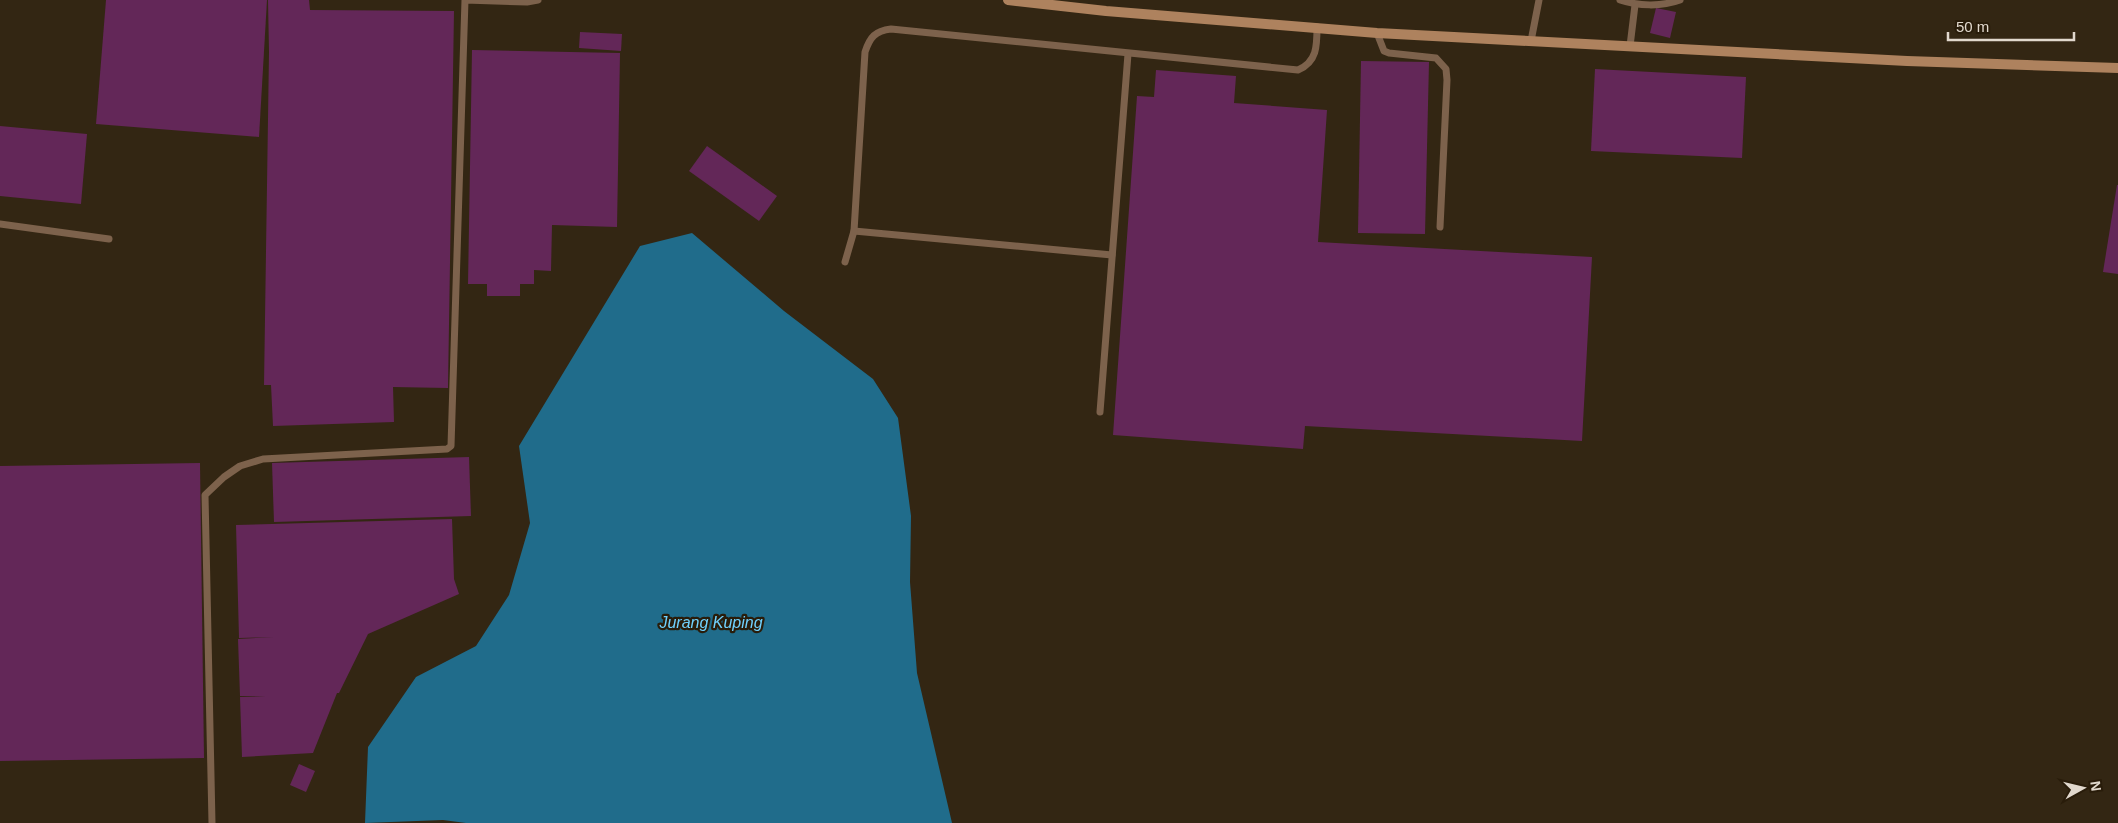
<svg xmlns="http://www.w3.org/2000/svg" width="2118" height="823" font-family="Arial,sans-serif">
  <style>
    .water { fill: #206c8b }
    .building { fill: #632758 }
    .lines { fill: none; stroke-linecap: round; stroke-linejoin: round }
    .lane { stroke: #7d624c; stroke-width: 7 }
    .secondary { stroke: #ae825e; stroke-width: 10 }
    .labels { text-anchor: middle; stroke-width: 4.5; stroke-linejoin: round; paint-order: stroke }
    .water-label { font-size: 16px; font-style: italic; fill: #70d1fd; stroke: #291c0a }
  </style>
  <rect width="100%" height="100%" fill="#332613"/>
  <polygon class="water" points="692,233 784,311 873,379 898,418 911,516 910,582 917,673 952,823 466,823 443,820 365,823 368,747 416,677 476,646 509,595 530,523 519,446 640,246"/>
  <g class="building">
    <polygon points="106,0 267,0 259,137 96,124"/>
    <polygon points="268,0 309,0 310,10 454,11 448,388 393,387 394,422 273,426 271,385 264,385 269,52"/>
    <polygon points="1656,8 1676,12 1670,38 1650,33"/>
    <polygon points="580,32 622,34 621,51 579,48"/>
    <polygon points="472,50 620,53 617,227 552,225 551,271 534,270 534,284 520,284 520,296 487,296 487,284 468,284"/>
    <polygon points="1361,61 1429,62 1425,234 1358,233"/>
    <polygon points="1595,69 1746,77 1742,158 1591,151"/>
    <polygon points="1156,70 1236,76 1234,103 1327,110 1318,242 1592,257 1582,441 1305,426 1303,449 1113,435 1137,96 1154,97"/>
    <polygon points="0,126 87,134 81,204 0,196"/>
    <polygon points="707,146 777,196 759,221 689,171"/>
    <polygon points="2117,185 2118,185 2118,274 2103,272"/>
    <polygon points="469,457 471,516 274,522 272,463"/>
    <polygon points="200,463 204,758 0,761 0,466"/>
    <polygon points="452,519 454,579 459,594 368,634 339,693 337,693 313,753 242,757 240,697 266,696 240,696 238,639 274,637 239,638 236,525"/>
    <polygon points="299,764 315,771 306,792 290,785"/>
  </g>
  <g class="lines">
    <g class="lane">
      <path d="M1620,0c18,6 41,7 60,0"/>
      <polyline points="1377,33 1384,51 1389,53 1436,58 1446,69 1447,80 1440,227"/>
      <polyline points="1531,41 1539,0"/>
      <polyline points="1630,46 1635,5"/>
      <polyline points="0,224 109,239"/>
      <polyline points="854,231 1112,255"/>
      <path d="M845,262l9,-31 11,-179c5,-15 10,-21 26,-23l407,41c19,-8 19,-24 19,-43"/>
      <polyline points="1100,412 1128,54"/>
      <polyline points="212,823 205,495 224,477 240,466 263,459 447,449 451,446 465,0 527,2 538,0"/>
    </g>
    <polyline class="secondary" points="1008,0 1106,11 1377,33 1907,61 2118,68"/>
  </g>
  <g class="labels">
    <g class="water-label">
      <text x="711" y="628">Jurang Kuping</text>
    </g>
  </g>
  <g transform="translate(2083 788) rotate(82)" stroke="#291c0a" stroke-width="4" paint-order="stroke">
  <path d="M0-4L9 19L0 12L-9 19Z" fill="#e1d8cd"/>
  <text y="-8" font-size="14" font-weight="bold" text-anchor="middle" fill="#e1d8cd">N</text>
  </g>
  <path d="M1948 32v8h126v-8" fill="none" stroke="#e1d8cd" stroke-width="2.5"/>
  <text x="1956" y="32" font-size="15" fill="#e1d8cd" stroke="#291c0a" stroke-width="4" paint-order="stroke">50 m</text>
</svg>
